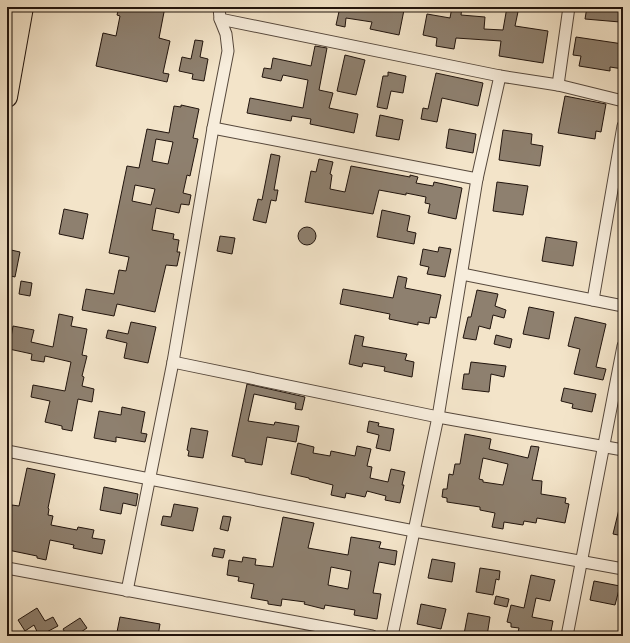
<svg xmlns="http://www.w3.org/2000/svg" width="630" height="643" font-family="'IM FELL English',serif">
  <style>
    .building { fill: #8e806f; stroke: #21140d; fill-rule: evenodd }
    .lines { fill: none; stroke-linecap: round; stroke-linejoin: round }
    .street-casing { stroke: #56483c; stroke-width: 13 }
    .highway-casing { stroke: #21140d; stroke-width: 22 }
    .street { stroke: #f7eddc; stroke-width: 11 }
    .highway { stroke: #f3e4c9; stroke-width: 20 }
  </style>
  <rect width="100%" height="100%" fill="#f3e4c9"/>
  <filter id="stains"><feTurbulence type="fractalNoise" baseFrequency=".005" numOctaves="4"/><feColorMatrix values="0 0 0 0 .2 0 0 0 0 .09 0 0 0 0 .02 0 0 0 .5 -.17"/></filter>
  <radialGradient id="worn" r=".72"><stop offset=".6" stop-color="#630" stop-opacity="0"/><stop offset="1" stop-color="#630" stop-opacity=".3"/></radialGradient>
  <g class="building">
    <polygon points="119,7 165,7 159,38 170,41 163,73 169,74 167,82 96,66 103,33 116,36 120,16 117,15"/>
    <polygon points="340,7 389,7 404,10 399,35 370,29 372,22 346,18 345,27 336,25"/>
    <polygon points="452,7 462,7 461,15 485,17 484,29 503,30 507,7 519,7 515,26 548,31 543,63 499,56 501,41 456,38 454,49 436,46 437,38 423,35 427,14 450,18"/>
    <polygon points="587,7 621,7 620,22 585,19"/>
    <polygon points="576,37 623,44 623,69 610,67 610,71 579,66 581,56 573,55"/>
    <polygon points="195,40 203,41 200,57 208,59 204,81 192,79 193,74 179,71 182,57 191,59"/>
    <polygon points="315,46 327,48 319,90 333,93 329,108 358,114 354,133 310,124 311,119 292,116 291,121 247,113 250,98 303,108 308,80 283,75 281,81 262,77 264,68 271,69 273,58 311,66"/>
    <polygon points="345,55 365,60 356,95 337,91"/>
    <polygon points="388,72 406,76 403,93 391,91 387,109 377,107 383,76 388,76"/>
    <polygon points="436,73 483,83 478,106 442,98 437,122 421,119 423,108 428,109"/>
    <polygon points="565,96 606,104 601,132 596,131 595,139 558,133"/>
    <path d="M181,105l18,4 -6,29 5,1 -8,37 -3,-1 -4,18 8,2 -2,10 -8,-1 -2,9 -23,-5 -4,22 22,4 -1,5 6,1 -2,12h3l-3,14 -11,-1 -11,47 -38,-8 -3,12 -32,-6 4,-21 28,5 5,-24 7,1 3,-14 -20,-4 18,-87 12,2 8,-39 22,4 5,-27 7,1zM156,139l17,3 -5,22 -16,-3zM135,185l20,4 -4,16 -19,-4z"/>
    <polygon points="380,115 403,120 399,140 376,136"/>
    <polygon points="449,129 476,134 473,153 446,148"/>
    <polygon points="503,130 532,134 531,144 543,146 540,166 499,160"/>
    <polygon points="271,154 280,156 274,190 278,190 276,201 271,200 266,223 253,220 258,199 262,200"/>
    <polygon points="319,159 333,162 330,174 332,175 330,189 345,192 351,166 410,177 410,175 418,177 416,183 433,186 434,182 462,188 456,219 428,213 430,204 425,203 426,197 406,193 406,195 379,190 373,214 305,202 311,171 316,172"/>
    <polygon points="497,182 528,186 523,215 493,211"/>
    <polygon points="64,209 88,214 83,239 59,234"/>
    <polygon points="382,210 410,216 407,231 416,233 414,244 377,237"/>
    <circle cx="307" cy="236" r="9"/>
    <polygon points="220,236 235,238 232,254 217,251"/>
    <polygon points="546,237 577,242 573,266 542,261"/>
    <polygon points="439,247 451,249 445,277 427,274 429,267 420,265 423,249 438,252"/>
    <polygon points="11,250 20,252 15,277 7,275 7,268"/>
    <polygon points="398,276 407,278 405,288 441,295 436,318 430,317 429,324 418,322 418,325 389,319 390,314 340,304 343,289 393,298"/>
    <polygon points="21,281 32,283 30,296 19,294"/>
    <polygon points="477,290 498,294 495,306 506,310 504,318 493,315 490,329 479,326 476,340 463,338 468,317 471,317"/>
    <polygon points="529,307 554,312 549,339 523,334"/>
    <polygon points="59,314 73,317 71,326 87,329 82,355 87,356 82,376 84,377 82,386 94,389 92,402 78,399 72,431 62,429 62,426 45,422 50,401 31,397 33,385 65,391 71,362 45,356 44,362 31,360 32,354 9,349 13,326 34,330 31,342 53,347"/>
    <polygon points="575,317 606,324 596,367 606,369 603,380 574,374 580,349 568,346"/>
    <polygon points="131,322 156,327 148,363 124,358 127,343 106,338 108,330 128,334"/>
    <polygon points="355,335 364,337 362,346 407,354 405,360 414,362 412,377 384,371 385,367 363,363 362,367 349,364"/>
    <polygon points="496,335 512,339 510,348 494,344"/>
    <polygon points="471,362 506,366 504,377 491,374 489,392 462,389 464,374 469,374"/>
    <polygon points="247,384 305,397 302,410 295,409 296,403 254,394 248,421 274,425 275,422 299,426 296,442 267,437 262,465 245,462 245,459 232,456"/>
    <polygon points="564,388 596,394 592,412 572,408 573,404 561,401"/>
    <polygon points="122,407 145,412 141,433 147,434 145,442 116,437 116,442 94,438 99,411 121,415"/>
    <polygon points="369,421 379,423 378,426 394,429 390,451 376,448 379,435 367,432"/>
    <polygon points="191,428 208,431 203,458 188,456 189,451 187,450"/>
    <path d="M465,434l26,5 -2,10 39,9 3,-12 8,1 -7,33 10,1 -1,13 25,4 -1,5 4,1 -4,19 -28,-5 -1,5 -12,-2 -1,4 -19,-3 -1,7 -11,-2 3,-14 -15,-3v-3l-33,-5v-4l-5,-1 1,-8h4l2,-15 4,1 2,-11h5zM483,458l25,6 -5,21 -20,-3v-2l-4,-1z"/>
    <polygon points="298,443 314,447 313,453 330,456 331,451 355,456 357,446 371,449 367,466 372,467 370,478 388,482 391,469 405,472 402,485 404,485 400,503 385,500 386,496 367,491 365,497 346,493 345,498 331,495 333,485 309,479 309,478 291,474"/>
    <polygon points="27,468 55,474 48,508 49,509 48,515 53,516 51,525 77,530 78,527 94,530 92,538 105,540 102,554 73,548 74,545 50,540 46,560 37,558 37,556 8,550 7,531 12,505 19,506"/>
    <polygon points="104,487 138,494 136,506 123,503 121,514 100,510"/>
    <polygon points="174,504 198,508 193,531 161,525 163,516 171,517"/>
    <polygon points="620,505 623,506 623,536 613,534"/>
    <polygon points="223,516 231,517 228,531 220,529"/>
    <path d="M283,517l31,6 -6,25 40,7 3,-18 30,5 -2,6 18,3 -2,14 -16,-3 -6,31 8,1 -4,25 -23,-4 1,-5 -30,-5 -1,4 -20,-5 1,-2 -23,-3 -1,7 -13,-2v-3l-17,-3 3,-14 -16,-3 1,-4 -12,-2 2,-15 13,2 1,-5 13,2 -1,6 18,2zM331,567l20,4 -3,18 -20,-4z"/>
    <polygon points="214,548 225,550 223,558 212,556"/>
    <polygon points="432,559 455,563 452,582 428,578"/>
    <polygon points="480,568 500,571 499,580 496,579 493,595 476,592"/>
    <polygon points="531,575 555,580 550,601 536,598 532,617 553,621 550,636 517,636 519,628 511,627 511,623 507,622 511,605 524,608"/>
    <polygon points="594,581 620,586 615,605 590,600"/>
    <polygon points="496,596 509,599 507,607 494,604"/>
    <polygon points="421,604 446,609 441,629 417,624"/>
    <polygon points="37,608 45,621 53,617 58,626 39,636 34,625 25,631 18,620"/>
    <polygon points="468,613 490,617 487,636 474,636 464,634"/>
    <polygon points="120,617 160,624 158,636 139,636 117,632"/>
    <polygon points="80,618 87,628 75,636 67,636 63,629"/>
  </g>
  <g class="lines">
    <defs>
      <g id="street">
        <polyline points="220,19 500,76 558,85 623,101"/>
        <polyline points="558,85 569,7"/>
        <polyline points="213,128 477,179"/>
        <polyline points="462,274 623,306"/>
        <polyline points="593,300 623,126"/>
        <polyline points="173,362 438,417 623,450"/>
        <polyline points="7,451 414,531 623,569"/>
        <polyline points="7,568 372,636"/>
        <polyline points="127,591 173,362 213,128 228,51 226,34 220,19 219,7"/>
        <polyline points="392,636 438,417 477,179 500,76"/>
        <polyline points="567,636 623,346"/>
      </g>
      <polyline id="highway" points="7,97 23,7"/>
    </defs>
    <use href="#street" class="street-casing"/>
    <use href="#highway" class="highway-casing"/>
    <use href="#street" class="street"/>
    <use href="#highway" class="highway"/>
  </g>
  <rect width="630" height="643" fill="none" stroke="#f3e4c9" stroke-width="24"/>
  <rect x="8" y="8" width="614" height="627" fill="none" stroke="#21140d" stroke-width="2"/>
  <rect x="12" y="12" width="606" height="619" fill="none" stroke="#21140d"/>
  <rect width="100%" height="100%" filter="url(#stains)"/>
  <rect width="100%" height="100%" fill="url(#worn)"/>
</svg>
